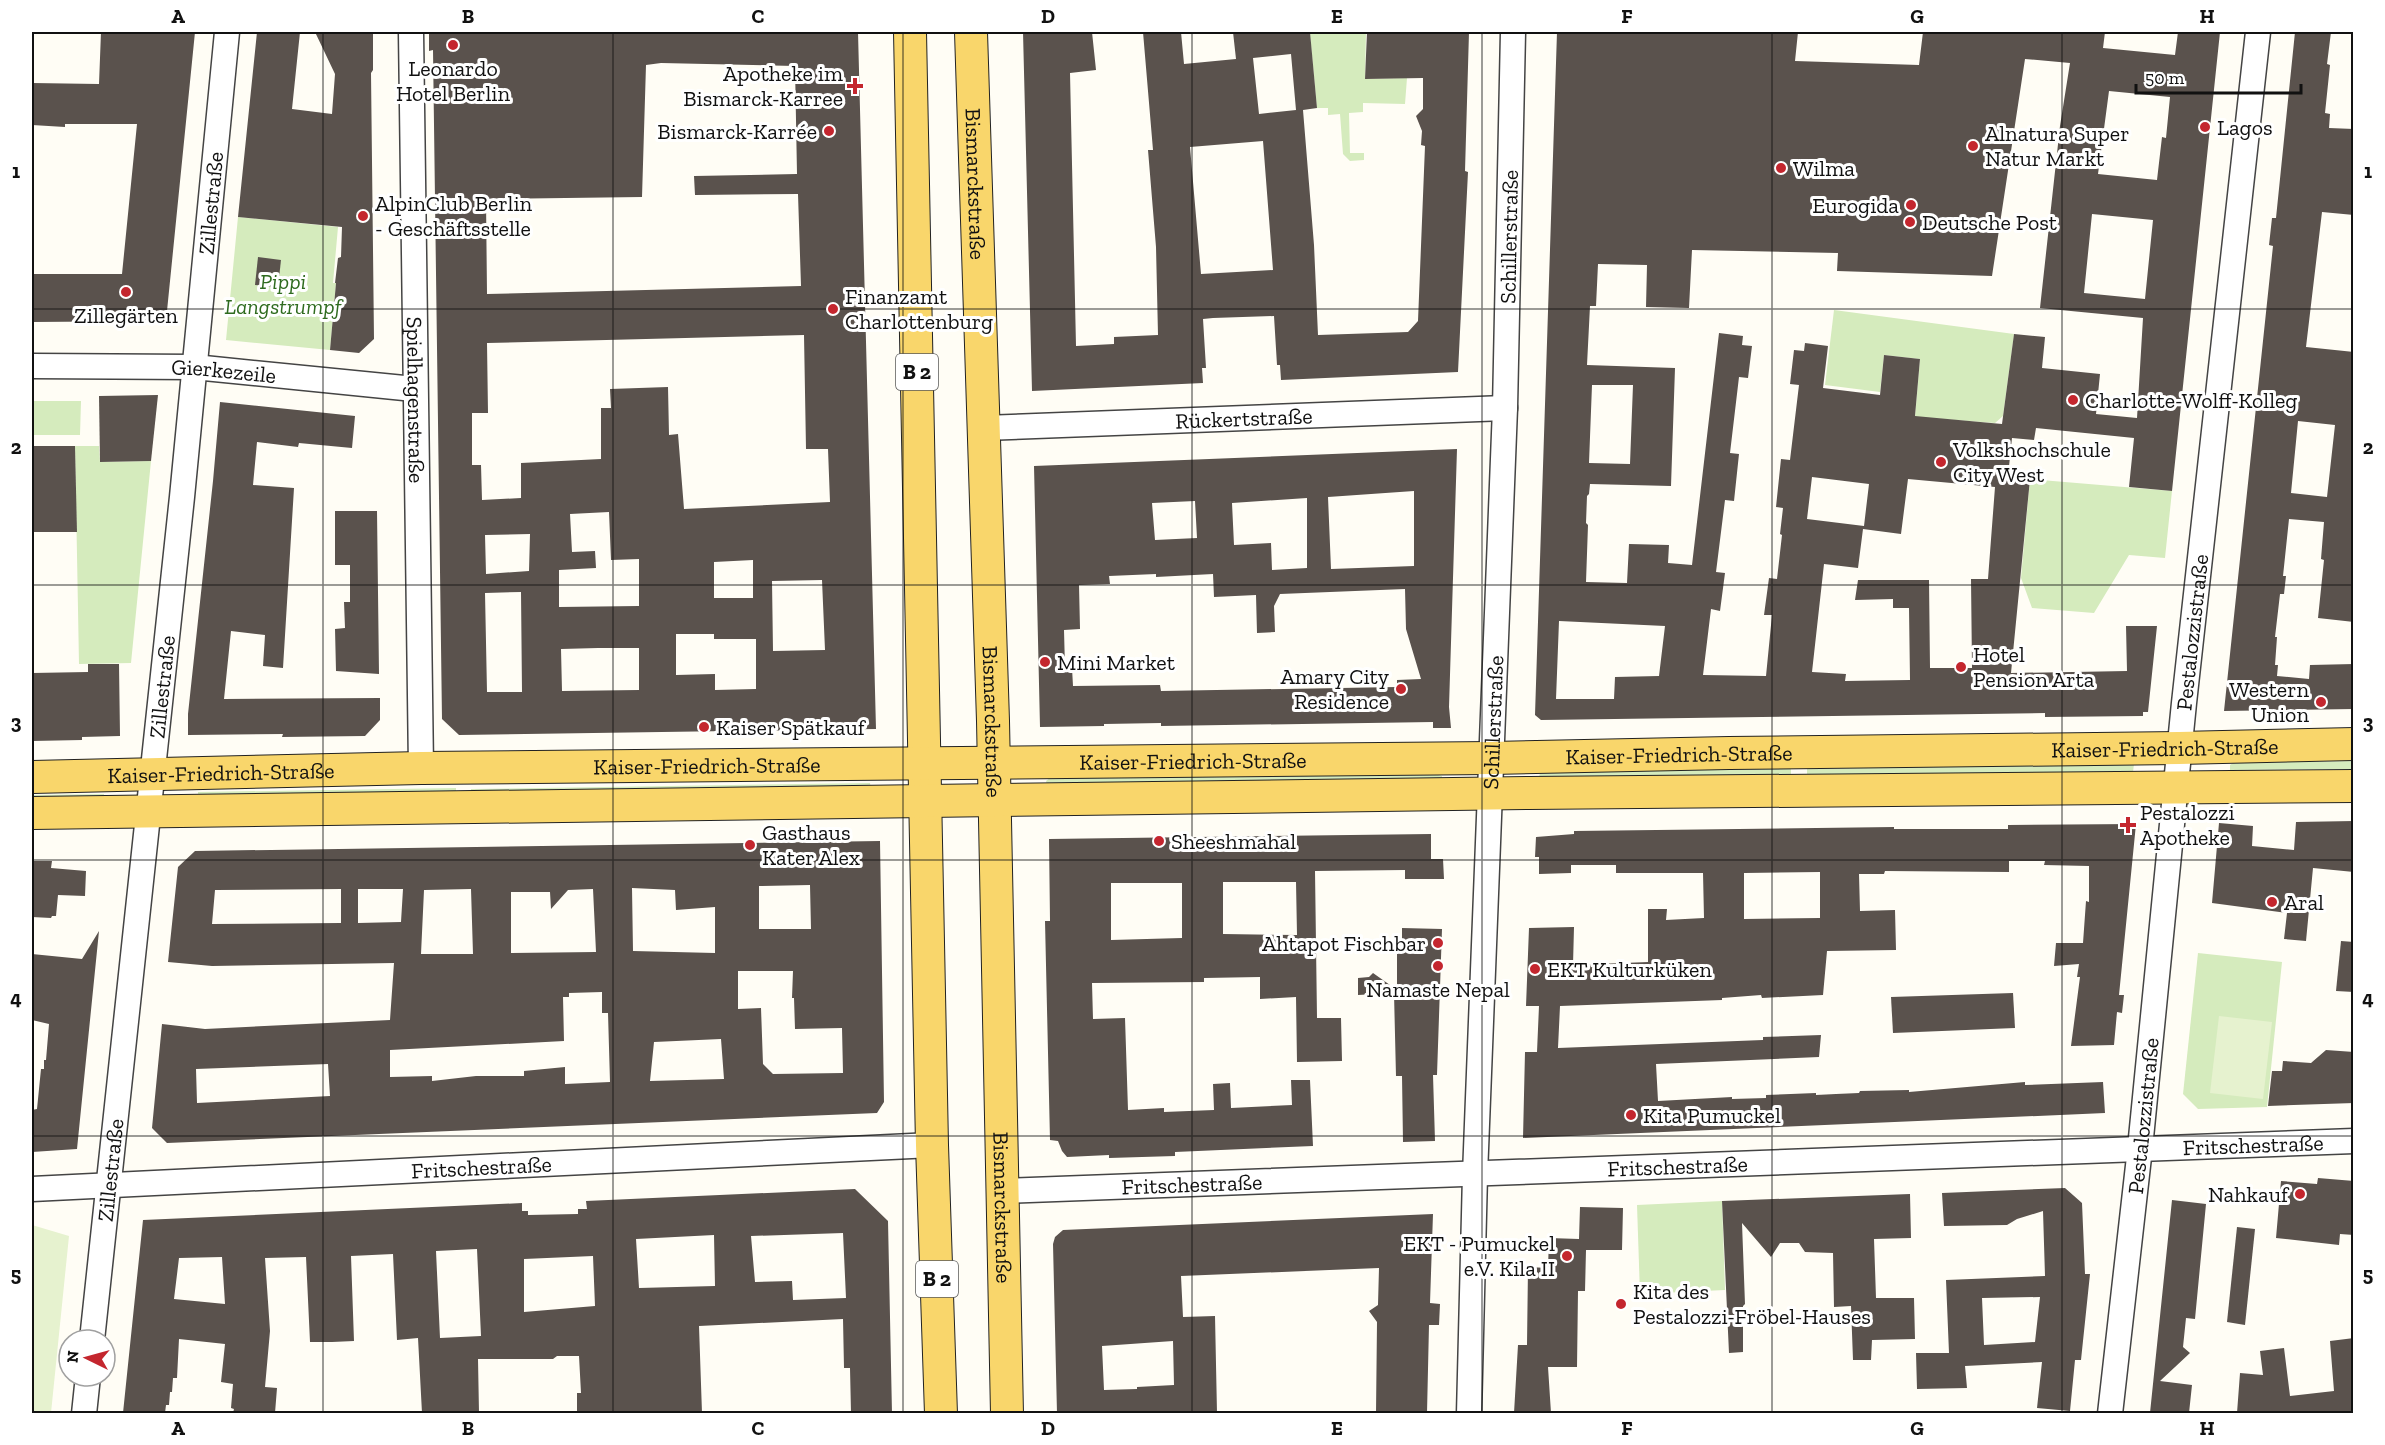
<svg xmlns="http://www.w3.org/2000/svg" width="2385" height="1445" font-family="'Zilla Slab',serif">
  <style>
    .green { fill: #d5ebbd }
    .pitch { fill: #e6f2cf }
    .building { fill: #5a524d; fill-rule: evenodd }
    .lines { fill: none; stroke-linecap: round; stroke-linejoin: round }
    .minor-casing { stroke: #444; stroke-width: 27 }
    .major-casing { stroke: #222; stroke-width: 34 }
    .minor { stroke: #fff; stroke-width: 24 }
    .major { stroke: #f9d66b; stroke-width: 32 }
    .grid { fill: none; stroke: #111; stroke-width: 1.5; stroke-opacity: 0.55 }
    .poi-dot { fill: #c4262e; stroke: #fff; stroke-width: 2 }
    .labels { text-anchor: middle; stroke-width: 6; stroke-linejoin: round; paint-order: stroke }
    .shield { fill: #fff; stroke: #585858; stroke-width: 1.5 }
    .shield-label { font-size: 21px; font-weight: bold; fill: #111 }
    .poi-label { font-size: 22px; fill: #111; stroke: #fff; text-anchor: start }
    .street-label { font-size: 22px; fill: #111; stroke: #fff }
    .park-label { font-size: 22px; font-style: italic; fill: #2f6b1f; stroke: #fff }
    .neatline { fill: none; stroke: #111; stroke-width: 2 }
    .grid-label { font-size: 20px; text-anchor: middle; font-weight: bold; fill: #111 }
  </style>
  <rect width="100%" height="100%" fill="#fffdf5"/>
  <g class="green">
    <polygon points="1342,32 1366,32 1365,79 1407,78 1405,104 1363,103 1363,112 1349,113 1350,153 1364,153 1364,160 1350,161 1343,154 1340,114 1328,115 1328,108 1317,108 1310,34"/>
    <polygon points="238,217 338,227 333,283 336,283 330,350 226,340"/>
    <polygon points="1834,310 2014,334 2003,416 1995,423 1915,417 1920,359 1884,355 1880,392 1825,385"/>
    <polygon points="32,401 81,401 80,435 32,435"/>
    <polygon points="75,446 99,446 100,462 151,461 131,663 79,664"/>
    <polygon points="2030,479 2172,491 2165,558 2129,555 2094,613 2032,608 2021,578"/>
    <polygon points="2353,761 2353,769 2230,770 2230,765 2233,763"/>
    <polygon points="2131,763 2134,764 2133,772 2130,772 1807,777 1807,769"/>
    <polygon points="1791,768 1791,777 1539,777 1540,773 1543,772"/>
    <polygon points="1438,775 1442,776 1442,779 1047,785 1046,781 1050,778"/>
    <polygon points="870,783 871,789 471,794 471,789"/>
    <polygon points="456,788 456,795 198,798 198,792"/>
    <polygon points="104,794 104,799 32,801 32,795"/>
    <polygon points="2198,953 2282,962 2267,1107 2198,1109 2183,1094"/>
    <polygon points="1722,1201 1725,1290 1640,1294 1637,1205"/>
  </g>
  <g class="pitch">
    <polygon points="2219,1016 2272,1022 2263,1099 2210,1093"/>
    <polygon points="32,1225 69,1236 51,1413 32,1413"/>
  </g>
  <g class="building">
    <polygon points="101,32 195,32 166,321 32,322 32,274 122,274 137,124 65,124 65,127 32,125 32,83 99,84"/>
    <polygon points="257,32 300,32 292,109 332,114 335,74 315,32 373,32 373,70 371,73 374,339 359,353 330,350 336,283 335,283 338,258 341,257 342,227 238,217"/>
    <path d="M429,32h429l18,697 -417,6 -17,-16 -9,-669 -4,1zM661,63l134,3 2,108 -103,2 1,19 103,-1 3,92 -314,8 -1,-95 156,-2 4,-132zM804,335l2,114h22l2,53 -146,7 -6,-75 -9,1 -1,-48 -58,2 1,19h-10v51l-80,4v35l-39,2 -1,-35h-9v-52h16l-1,-70zM609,512l2,48 28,-1v47l-80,1v-37l37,-2 -1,-17 -23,1 -2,-38zM530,534l-1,37 -43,3 -1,-39zM753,560v38h-39v-36zM822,580l3,70 -52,1 -1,-70zM521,592l1,100h-35l-2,-99zM676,634h38v5h42v50l-41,1v-16l-39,1zM598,648h41v42l-77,1 -1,-42z"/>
    <path d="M1023,32h69l4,38 -26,3 6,273 38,-2v-7l44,-2 -2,-88 -8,-97h5l-10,-118h38l3,32 52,-5 -3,-27h77l7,76 -14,2 11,135 4,90 90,-3 10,-11 7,-175 -4,-1 1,-14 -6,-15 7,-7v-31l-58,1 2,-47h102l-4,139 3,1 -10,200 -177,8 -1,-15h-3l-3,-49 -61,2 -10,1 3,49h-4l1,15 -171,8zM1291,54l5,56 -37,4 -6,-56zM1263,141l10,129 -72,4 -11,-127z"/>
    <path d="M1557,32h241l-3,29 124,4 4,-33h182l-2,16 72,7 3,-23h42l-48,459 -43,-4 5,-49 -98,-10 -2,12 -22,-2 -4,38 22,3 -19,194 116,-2 -1,-45h31l-9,86h-5v4l-98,1v-4l-504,7 -6,-5zM2025,59l45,4 -10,63 -20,182 103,10 -6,100 -41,-4 4,-40 -58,-6 3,-31 -31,-3 -12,90 -87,-8 5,-57 -36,-4 -4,40 -57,-7 5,-42 -23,-3 -1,8 -10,-1 -4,34 9,1 -9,75 -9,-1 -5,48 7,1 -3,26 2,1 -5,44 -8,-1 -5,37h8l-6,61 -63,-1 8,-66 9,2 5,-38 -9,-1 9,-72 9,1 5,-47 -9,-1 9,-76 9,1 4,-32 -10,-1 1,-9 -24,-3 -27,232 -24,-2 1,-18 -40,-1 -2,39 -41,-1 2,-57 -2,-2 1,-27 2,-2 1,-10 81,2 4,-118 -88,-3 3,-59h6l2,-42 49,1 -1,42 43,1 3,-58 146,3 -1,18 155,5zM2109,91l61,6 -4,41 -4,-1 -5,43 -59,-6zM2092,214l61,6 -8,79 -61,-6zM1592,385h41l-3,79 -41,-1zM1812,477l57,7 -5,42 -57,-7zM1908,479l87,8 -7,92h-17l1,89h-42l-1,-88h-71l-3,20 38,-1v9h16l1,72 -65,1 1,-7 -34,-2 12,-108 34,4 5,-39 38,5zM1559,621l106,5 -6,50 -44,1 -1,22h-58z"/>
    <path d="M2295,32h36l-4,32 3,1 -5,48 5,1 -1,14 25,1v86l-32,-3 -16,135 48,5v270l-36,-4 6,-58 -3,-1 3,-37 -35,-3 -6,57h3l-2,18h-4l-5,43h2l-2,28h3l-1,11 32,3 1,-14 44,-1v45l-130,2 49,-465 -4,-1 3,-27h4zM2298,421l37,4 -8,72 -36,-4z"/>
    <polygon points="258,257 281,260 278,287 255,285"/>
    <polygon points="158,395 151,461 100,462 99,396"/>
    <polygon points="220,402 355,416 352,448 299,443 298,447 257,442 253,485 294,488 283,668 263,666 265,635 231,631 224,699 380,698 380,720 365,736 282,737 283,734 188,735 188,714 213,481"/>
    <polygon points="32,446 75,446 77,532 32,532"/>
    <path d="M1457,449l-8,258 2,21h-18v-6l-272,4v-3l-57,1v2l-64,1 -6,-261zM1414,491v75l-83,3 -3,-72zM1307,498v70l-35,2 -1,-27 -37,2 -2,-42zM1195,501l2,37 -42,2 -3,-37zM1156,574v3l57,-3 1,23 42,-2 1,38 18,-1 -1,-26 6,-12 125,-5 1,40 15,50 -24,1v7l-236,4 -1,-6 -87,1 -1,-18h-7l-1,-38 16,-1 -1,-44 31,-1 -1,-8z"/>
    <polygon points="335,511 377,511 379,674 336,671 335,629 345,628 344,602 350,602 350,565 335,565"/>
    <polygon points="88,664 119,664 120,736 82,737 82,740 32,741 32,673 88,672"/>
    <polygon points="2354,821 2354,872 2313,868 2306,941 2284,939 2287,913 2212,903 2219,823 2253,826 2252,846 2294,850 2296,822"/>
    <path d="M2136,824l-17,171h5l-2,18 -5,-1 -3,33 -43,1 9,-69h-3l2,-13 -25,2 2,-23h27l3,-42 3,1v-36l-45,-1 1,-4h-36v11l-124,-1 -1,3h-25l1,37 35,-1 1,40 -69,1 -4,44 -61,3 -1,-3 -39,3v2l-162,6 -2,42 205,-8v-3l58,-2 -2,22 -163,7 2,37 74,-4v2l34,-1v-3l50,-2v2l20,-1 23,-1 1,-2 49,-1v2l116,-10v3l78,-3 2,31 -582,25 2,-86h12l2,-46h-13l3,-78 45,-1 -1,38 75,-3v-53h19l-1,11 38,-2 -1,-45h-87v-8h-45v8l-32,1v-17h-4l1,-20 38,-3v-3l320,-4v2h114v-4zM1820,872v46l-76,1v-46z"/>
    <path d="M1431,834v25h12l1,20h-39v-9l-90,1 2,147h24l1,43 -45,1 -1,-65 -36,2v-22l-56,1v4l-112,1 1,36 32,-1 3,92 36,-2v4l50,-2 -1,-26 17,-1 1,25 61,-3 -1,-25h19l3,66 -138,6v4l-66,2v-3l-42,2 -5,-6 -4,-10 -8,-1 -5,-219h5l-1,-82zM1223,882h73l1,53 -74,-1zM1111,883h71v55l-71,2z"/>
    <path d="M880,841l4,261 -7,11 -710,30 -15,-15 10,-104 43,5 185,-9 4,-57 -182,3 -44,-4 10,-95 17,-16zM810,885l1,44h-52v-43zM632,888l43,2 1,20 39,-3v46l-82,-2zM341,889v34l-129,1 3,-34zM358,889h45l-2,33 -43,1zM471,889l2,65h-52l3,-64zM593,889l3,63 -85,1v-61h39l1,17 17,-19zM738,971h55l-1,27h2l1,31 47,-1 1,45 -70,1 -10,-10 -2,-56 -23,1zM602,992v21h6l2,69 -45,2v-17l-41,4v5h-48l-44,5v-5l-42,1v-27l174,-9 -1,-44h6v-4zM721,1039l3,40 -74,2 4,-39zM328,1064l2,32 -133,7 -1,-34z"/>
    <polygon points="32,861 52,861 51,868 86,871 85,896 58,895 56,916 52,916 51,918 32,917"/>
    <polygon points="1402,928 1442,929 1437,1075 1433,1075 1435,1141 1403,1142 1402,1076 1396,1076 1394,993 1358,995 1358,978 1369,977 1373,973 1397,990 1397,940 1402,940"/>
    <polygon points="99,931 77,1149 32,1152 32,1110 37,1109 41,1069 44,1069 44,1060 46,1060 49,1024 32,1020 32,954 82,959"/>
    <polygon points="2341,941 2354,942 2354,992 2336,991"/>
    <polygon points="2013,993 2015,1028 1893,1033 1891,997"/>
    <polygon points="2326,1050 2354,1052 2354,1103 2268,1106 2272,1071 2282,1071 2283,1061 2311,1063"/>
    <polygon points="2318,1178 2354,1181 2354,1235 2340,1234 2339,1245 2276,1238 2281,1181 2317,1184"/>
    <path d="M2065,1188l17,15 3,71h5l-9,86h-6l-5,51 -33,-3 5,-46 -77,4 2,22 -50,1 -1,-36h33l-3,-73 99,-4 -2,-65 -26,8 -10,6 -63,1 -2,-33zM2040,1297l-5,45 -51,3 -2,-47z"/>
    <path d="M855,1189l33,32 4,192h-41l-1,-45h-6l-1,-49 -144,7 3,87h-125v-20h4l-2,-37h-22l-4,3h-75l1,54h-57l-4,-75 -21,2 -4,-86 -42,2 3,85 -22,1h-22l-4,-85 -41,1 5,73 -5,56 12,1 -2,25h-42l1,-4 -3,-1 2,-24 -12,-2 4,-38 -46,-5 -2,39h-4l-1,14h-2l-1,13h-3l-1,8h-42l20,-193 379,-17v8h6v4l50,-1v-5h9l-1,-8zM843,1233l3,65 -53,2 -1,-19 -37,1 -4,-46zM714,1235l1,51 -76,2 -3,-49zM477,1249l4,87 -41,2 -4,-87zM593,1256l2,50 -71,6v-53zM222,1257l3,47 -51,-5 5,-41z"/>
    <polygon points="1910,1194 1911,1238 1874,1239 1876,1298 1914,1298 1915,1339 1872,1340 1871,1360 1853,1360 1851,1306 1834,1307 1833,1253 1805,1252 1799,1243 1780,1243 1771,1257 1742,1223 1745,1304 1743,1306 1743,1352 1729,1353 1722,1201"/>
    <polygon points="2172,1200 2206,1204 2195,1319 2186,1318 2183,1347 2190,1353 2160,1381 2192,1385 2189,1413 2150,1413"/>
    <polygon points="1580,1207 1623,1208 1622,1250 1586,1250 1585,1291 1578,1291 1577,1367 1548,1367 1551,1413 1514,1413 1518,1345 1527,1345 1528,1267 1548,1268 1549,1238 1579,1239"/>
    <path d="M1433,1214l-3,89 10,1 -1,21h-10l-2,88h-51l1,-91 -8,-11 9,-6 1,-37 -198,8 2,41 32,-1 2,97h-160l-4,-169 2,-7 8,-7zM1173,1341l1,44 -37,2v2l-33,1 -2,-44z"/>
    <polygon points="2237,1227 2255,1229 2245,1325 2227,1322"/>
    <polygon points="2354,1338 2354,1413 2237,1413 2240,1373 2263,1375 2260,1351 2284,1348 2290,1396 2334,1391 2330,1341"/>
  </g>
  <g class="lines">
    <defs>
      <g id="minor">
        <path id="s1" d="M411,32l10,736"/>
        <path id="s2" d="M32,366l162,1 220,22"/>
        <path id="s3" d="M984,428l521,-20"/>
        <path id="s4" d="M32,1189l900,-44"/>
        <path id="s5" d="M1002,1191l1352,-50"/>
        <path id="s6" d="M92,1340l90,-843 45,-465"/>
        <polyline points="84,1414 88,1376"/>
        <path id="s7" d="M1469,1414l6,-239 30,-767 8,-376"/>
        <path id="s8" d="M2110,1414l30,-266 44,-445 74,-671"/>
      </g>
      <g id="major">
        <polyline points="910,32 932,1145 941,1414"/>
        <path id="s9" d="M971,32l22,689 14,693"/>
        <path id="s10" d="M32,777l389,-9 1071,-10 237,-5 450,-5 175,-4"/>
        <polyline points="32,813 1529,793 2354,786"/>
      </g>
    </defs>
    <use href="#minor" class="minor-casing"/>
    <use href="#major" class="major-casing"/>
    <use href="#minor" class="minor"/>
    <use href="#major" class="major"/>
  </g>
  <path class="grid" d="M323,32v1382M613,32v1382M903,32v1382M1192,32v1382M1482,32v1382M1772,32v1382M2062,32v1382M32,309h2322M32,585h2322M32,860h2322M32,1136h2322"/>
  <g class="poi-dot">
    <circle cx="453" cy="45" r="6"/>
    <path d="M852 77h6v6h6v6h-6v6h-6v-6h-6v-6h6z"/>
    <circle cx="2205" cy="127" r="6"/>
    <circle cx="829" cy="131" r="6"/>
    <circle cx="1973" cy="146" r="6"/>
    <circle cx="1781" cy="168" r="6"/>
    <circle cx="1911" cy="205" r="6"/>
    <circle cx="363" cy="216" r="6"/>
    <circle cx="1910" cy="222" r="6"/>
    <circle cx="126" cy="292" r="6"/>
    <circle cx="833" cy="309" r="6"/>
    <circle cx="2073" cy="400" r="6"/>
    <circle cx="1941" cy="462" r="6"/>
    <circle cx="1045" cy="662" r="6"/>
    <circle cx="1961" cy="667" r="6"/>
    <circle cx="1401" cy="689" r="6"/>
    <circle cx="2321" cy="702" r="6"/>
    <circle cx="704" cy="727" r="6"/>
    <path d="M2125 816h6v6h6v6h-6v6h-6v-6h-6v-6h6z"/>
    <circle cx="1159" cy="841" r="6"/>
    <circle cx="750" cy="845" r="6"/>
    <circle cx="2272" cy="902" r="6"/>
    <circle cx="1438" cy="943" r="6"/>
    <circle cx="1438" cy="966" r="6"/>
    <circle cx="1535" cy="969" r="6"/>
    <circle cx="1631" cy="1115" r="6"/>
    <circle cx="2300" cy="1194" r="6"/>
    <circle cx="1567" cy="1256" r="6"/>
    <circle cx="1621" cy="1304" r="6"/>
  </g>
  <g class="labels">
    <g class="shield">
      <rect x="896" y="354" width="42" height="36" rx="4.5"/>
      <rect x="916" y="1261" width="42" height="36" rx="4.5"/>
    </g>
    <g class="shield-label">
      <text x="917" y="379">B 2</text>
      <text x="937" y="1286">B 2</text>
    </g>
    <g class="poi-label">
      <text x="453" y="76" text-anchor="middle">Leonardo<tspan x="453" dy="25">Hotel Berlin</tspan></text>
      <text x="843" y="81" text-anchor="end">Apotheke im<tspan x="843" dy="25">Bismarck-Karree</tspan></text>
      <text x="2217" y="135">Lagos</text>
      <text x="817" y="139" text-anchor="end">Bismarck-Karrée</text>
      <text x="1985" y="141">Alnatura Super<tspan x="1985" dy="25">Natur Markt</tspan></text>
      <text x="1793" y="176">Wilma</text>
      <text x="375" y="211">AlpinClub Berlin<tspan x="375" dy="25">- Geschäftsstelle</tspan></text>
      <text x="1899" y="213" text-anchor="end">Eurogida</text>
      <text x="1922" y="230">Deutsche Post</text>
      <text x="845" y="304">Finanzamt<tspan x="845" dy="25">Charlottenburg</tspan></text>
      <text x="126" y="323" text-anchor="middle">Zillegärten</text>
      <text x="2085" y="408">Charlotte-Wolff-Kolleg</text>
      <text x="1953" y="457">Volkshochschule<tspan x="1953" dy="25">City West</tspan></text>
      <text x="1973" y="662">Hotel<tspan x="1973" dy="25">Pension Arta</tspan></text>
      <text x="1057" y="670">Mini Market</text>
      <text x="1389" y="684" text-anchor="end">Amary City<tspan x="1389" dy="25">Residence</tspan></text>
      <text x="2309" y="697" text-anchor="end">Western<tspan x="2309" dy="25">Union</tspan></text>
      <text x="716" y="735">Kaiser Spätkauf</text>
      <text x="2140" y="820">Pestalozzi<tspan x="2140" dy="25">Apotheke</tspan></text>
      <text x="762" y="840">Gasthaus<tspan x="762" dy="25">Kater Alex</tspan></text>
      <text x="1171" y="849">Sheeshmahal</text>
      <text x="2284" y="910">Aral</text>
      <text x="1426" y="951" text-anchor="end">Ahtapot Fischbar</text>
      <text x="1547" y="977">EKT Kulturküken</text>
      <text x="1438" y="997" text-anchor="middle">Namaste Nepal</text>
      <text x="1643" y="1123">Kita Pumuckel</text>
      <text x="2288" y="1202" text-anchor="end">Nahkauf</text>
      <text x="1555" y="1251" text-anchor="end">EKT - Pumuckel<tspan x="1555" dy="25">e.V. Kila II</tspan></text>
      <text x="1633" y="1299">Kita des<tspan x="1633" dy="25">Pestalozzi-Fröbel-Hauses</tspan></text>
    </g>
    <g class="street-label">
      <text dy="8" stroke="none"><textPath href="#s9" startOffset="152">Bismarckstraße</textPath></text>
      <text dy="8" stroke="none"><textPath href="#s6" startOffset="1143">Zillestraße</textPath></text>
      <text dy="8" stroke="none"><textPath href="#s7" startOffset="1178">Schillerstraße</textPath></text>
      <text dy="8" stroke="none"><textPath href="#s2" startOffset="192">Gierkezeile</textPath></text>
      <text dy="8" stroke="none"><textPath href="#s1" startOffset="368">Spielhagenstraße</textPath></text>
      <text dy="8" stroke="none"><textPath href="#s3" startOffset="260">Rückertstraße</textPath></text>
      <text dy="8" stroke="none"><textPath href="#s8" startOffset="786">Pestalozzistraße</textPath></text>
      <text dy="8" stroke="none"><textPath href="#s6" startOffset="657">Zillestraße</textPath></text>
      <text dy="8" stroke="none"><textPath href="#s9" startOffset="690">Bismarckstraße</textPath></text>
      <text dy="8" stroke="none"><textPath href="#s7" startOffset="692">Schillerstraße</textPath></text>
      <text dy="8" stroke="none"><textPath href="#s10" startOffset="2133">Kaiser-Friedrich-Straße</textPath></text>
      <text dy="8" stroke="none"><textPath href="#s10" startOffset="1647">Kaiser-Friedrich-Straße</textPath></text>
      <text dy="8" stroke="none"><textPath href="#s10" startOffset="1161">Kaiser-Friedrich-Straße</textPath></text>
      <text dy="8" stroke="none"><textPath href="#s10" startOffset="675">Kaiser-Friedrich-Straße</textPath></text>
      <text dy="8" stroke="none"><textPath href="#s10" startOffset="189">Kaiser-Friedrich-Straße</textPath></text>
      <text dy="8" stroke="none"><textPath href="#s8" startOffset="300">Pestalozzistraße</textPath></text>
      <text dy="8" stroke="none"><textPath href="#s5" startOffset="1252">Fritschestraße</textPath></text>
      <text dy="8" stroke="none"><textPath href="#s4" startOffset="450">Fritschestraße</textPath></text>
      <text dy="8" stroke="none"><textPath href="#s5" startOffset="676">Fritschestraße</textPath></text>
      <text dy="8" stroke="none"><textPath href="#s6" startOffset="171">Zillestraße</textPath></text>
      <text dy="8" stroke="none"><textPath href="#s5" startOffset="190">Fritschestraße</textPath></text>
      <text dy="8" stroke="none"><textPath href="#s9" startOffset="1176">Bismarckstraße</textPath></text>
    </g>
    <g class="park-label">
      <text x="283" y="289">Pippi<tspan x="283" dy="25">Langstrumpf</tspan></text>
    </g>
  </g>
  <rect width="2385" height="1445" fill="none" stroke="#ffffff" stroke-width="66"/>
  <g transform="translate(87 1358) rotate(275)"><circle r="28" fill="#ffffff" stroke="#a0a0a0" stroke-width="1.5"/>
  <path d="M0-4.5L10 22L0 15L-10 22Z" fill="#c4262e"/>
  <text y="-9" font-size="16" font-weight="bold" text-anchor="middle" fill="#111111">N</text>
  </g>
  <path d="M2136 84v9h165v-9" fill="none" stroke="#111111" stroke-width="3"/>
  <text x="2145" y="84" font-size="18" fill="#111111" stroke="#ffffff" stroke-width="4.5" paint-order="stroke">50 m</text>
  <rect x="33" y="33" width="2319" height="1379" class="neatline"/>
  <g class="grid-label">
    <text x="178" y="23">A</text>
    <text x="468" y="23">B</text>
    <text x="758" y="23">C</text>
    <text x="1048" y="23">D</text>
    <text x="1337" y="23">E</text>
    <text x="1627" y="23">F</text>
    <text x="1917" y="23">G</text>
    <text x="2207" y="23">H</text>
    <text x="16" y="178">1</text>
    <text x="2368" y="178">1</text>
    <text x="16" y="454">2</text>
    <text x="2368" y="454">2</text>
    <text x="16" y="729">3</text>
    <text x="2368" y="729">3</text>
    <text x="16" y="1005">4</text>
    <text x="2368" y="1005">4</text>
    <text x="16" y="1281">5</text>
    <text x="2368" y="1281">5</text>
    <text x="178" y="1435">A</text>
    <text x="468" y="1435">B</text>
    <text x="758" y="1435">C</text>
    <text x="1048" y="1435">D</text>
    <text x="1337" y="1435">E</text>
    <text x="1627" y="1435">F</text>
    <text x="1917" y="1435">G</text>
    <text x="2207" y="1435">H</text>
  </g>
</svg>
